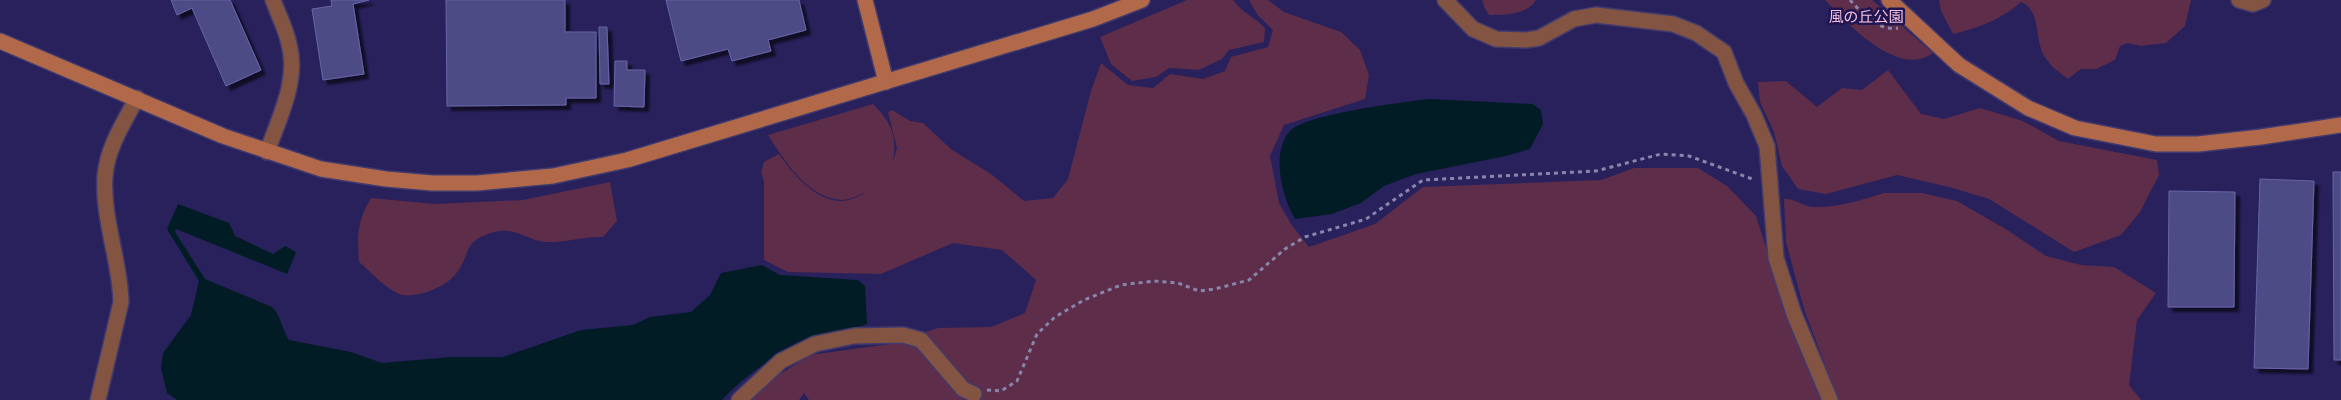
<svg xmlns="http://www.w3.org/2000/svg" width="2341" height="400" font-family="Rubik,'Noto Sans JP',sans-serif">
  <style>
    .green { fill: #5d2d4a }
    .water { fill: #021c26 }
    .building { fill: #4e4b85; stroke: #6765a8; filter: url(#shadow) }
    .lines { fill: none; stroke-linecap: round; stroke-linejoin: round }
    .street-casing { stroke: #403a6f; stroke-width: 18 }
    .secondary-casing { stroke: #403a6f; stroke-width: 18 }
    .path { stroke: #8986ab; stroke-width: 3; stroke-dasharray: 4 4; stroke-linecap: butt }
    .street { stroke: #825441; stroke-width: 15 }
    .secondary { stroke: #b26949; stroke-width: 15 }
    .labels { text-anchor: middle; stroke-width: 5; stroke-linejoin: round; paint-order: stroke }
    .park-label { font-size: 15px; fill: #f6c0de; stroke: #1f1551 }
  </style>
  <defs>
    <filter id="shadow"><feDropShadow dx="4.5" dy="4.5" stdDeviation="1" flood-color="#0009"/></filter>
  </defs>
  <rect width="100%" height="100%" fill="#28215c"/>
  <g class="green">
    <path d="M1187,0h46c9,13 22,17 32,28l-1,14 -35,8 -7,9 -23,11 -30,-2 -13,9 -24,4 -21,-17 -11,-27z"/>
    <path d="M1249,0h19l16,12 57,20 19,18 9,25 -4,24 -81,26 -14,31 9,47 12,21 18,23 66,-23 48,-37 178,-7 33,-12h64l29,18 29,30 32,100 34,84h-1013l-5,-7 -5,7h-49l19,-19 41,-26 80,-11 48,-16 53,-1 34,-14 11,-33 -34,-30 -49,-7 -72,31 -93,-2 -24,-12v-79l-3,-9 3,-10 15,-8c14,20 36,47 63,47 8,0 18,-6 25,-9 -7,2 -17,8 -25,8 -35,-2 -57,-39 -74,-65l105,-31c19,19 24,32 20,58l4,-14 -9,-36 4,-2 18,11 13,2 29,27 39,24 33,27 29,-3 15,-19 23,-88 10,-28 27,22 25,3 17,-14 33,5 22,-8 6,-14 37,-10 5,-17 -16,-16z"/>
    <path d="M1482,0h54c-9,15 -31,15 -47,15l-4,-6z"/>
    <path d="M1825,0h47l61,53c-35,26 -86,-30 -108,-53z"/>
    <path d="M1939,0h252l-6,26 -19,17 -25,3 -14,-3 -7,3 -5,14 -19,9h-15l-13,10c-8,-6 -18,-13 -23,-22 -11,-15 -3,-47 -24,-55 -20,18 -43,26 -68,32l-12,-23z"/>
    <polygon points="1888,70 1921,114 1944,119 1980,108 2023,121 2059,141 2157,160 2159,175 2140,212 2121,235 2074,252 1989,199 1949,187 1897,175 1826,194 1798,189 1782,166 1774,132 1760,102 1758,82 1786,81 1817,107 1842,88 1862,90"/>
    <path d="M610,182l7,39 -14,16c-20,-1 -46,8 -64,4 -16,-4 -26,-14 -44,-9 -35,8 -23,26 -42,45 -10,11 -42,24 -56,16 -14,-7 -26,-21 -38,-31 -2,-26 -2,-41 12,-64l64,6 88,-4z"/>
    <path d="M1884,193h38l35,8 52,30 37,25 35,9 33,2 42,26 -19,27 -8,65 12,15h-303l-34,-91 -18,-67 -2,-43c12,-1 19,8 30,8 23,1 48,-7 70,-14z"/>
  </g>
  <g class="water">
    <path d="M1430,99l103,5 8,6 2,14 -13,25 -24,7 -90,18 -32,12 -23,17 -29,11 -37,5c-13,-22 -24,-65 -6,-87 15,-18 115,-30 141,-33z"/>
    <path d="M178,204l51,19 6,13 38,18 12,-8 11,6 -9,22 -111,-45 -1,3 30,47 67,28c9,8 10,23 17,33l62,12 31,11 69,-6h52l78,-27 52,-5 17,-8 41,-5 19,-17 11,-22 41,-8 18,10 78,5 7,6 2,38c-15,6 -32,8 -48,13 -35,12 -73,36 -97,63h-545l-10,-7 -6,-25 2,-15 28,-38 8,-34 -32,-52z"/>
  </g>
  <g class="building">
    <polygon points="171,0 230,0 261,70 226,86 192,8 177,15"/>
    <polygon points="331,0 369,0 353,4 364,74 323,80 312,9 332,6"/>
    <polygon points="446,0 565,0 565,32 596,32 596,98 566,98 566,105 447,106"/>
    <polygon points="666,0 799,0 806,30 768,40 771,51 732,61 728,49 681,61"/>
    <polygon points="599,27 607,27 609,84 600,84"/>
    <polygon points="615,61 627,61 627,70 645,70 644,107 614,106"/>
    <polygon points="2333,172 2341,172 2341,360 2334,360"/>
    <polygon points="2260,179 2314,181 2308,369 2254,368"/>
    <polygon points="2169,191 2235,192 2234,307 2168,307"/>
  </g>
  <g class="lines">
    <defs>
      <g id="street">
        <polyline points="1445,0 1473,29 1496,39 1526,40 1539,38 1574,19 1596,15 1673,24 1696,33 1724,52 1736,83 1754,115 1767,146 1776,258 1794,314 1830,400"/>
        <polyline points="2239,0 2253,4 2263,0"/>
        <path d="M267,152c12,-34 32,-72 22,-108 -3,-15 -11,-30 -16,-44"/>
        <path d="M98,400l23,-98c-1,-42 -19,-84 -16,-126 2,-28 19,-54 32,-78"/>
        <polyline points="739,400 781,361 815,344 854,336 903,335 921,340 963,389 974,394"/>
      </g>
      <g id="secondary">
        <polyline points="865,0 886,82"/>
        <polyline points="1889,0 1959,65 2028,108 2075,128 2156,144 2198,144 2261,137 2341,125"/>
        <polyline points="0,41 223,136 321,169 386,179 432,183 477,183 553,176 627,160 1093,19 1142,0"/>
      </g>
    </defs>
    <use href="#street" class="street-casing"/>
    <use href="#secondary" class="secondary-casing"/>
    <g class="path">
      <path d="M1850,0c13,14 27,31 48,28"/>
      <polyline points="987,390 1001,391 1017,381 1037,334 1055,317 1084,300 1121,285 1154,281 1178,283 1199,291 1215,289 1249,280 1285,249 1305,237 1366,219 1423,180 1596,171 1661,154 1689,156 1755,180"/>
    </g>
    <use href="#street" class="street"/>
    <use href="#secondary" class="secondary"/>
  </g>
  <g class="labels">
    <g class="park-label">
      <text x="1866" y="22">風の丘公園</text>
    </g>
  </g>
</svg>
